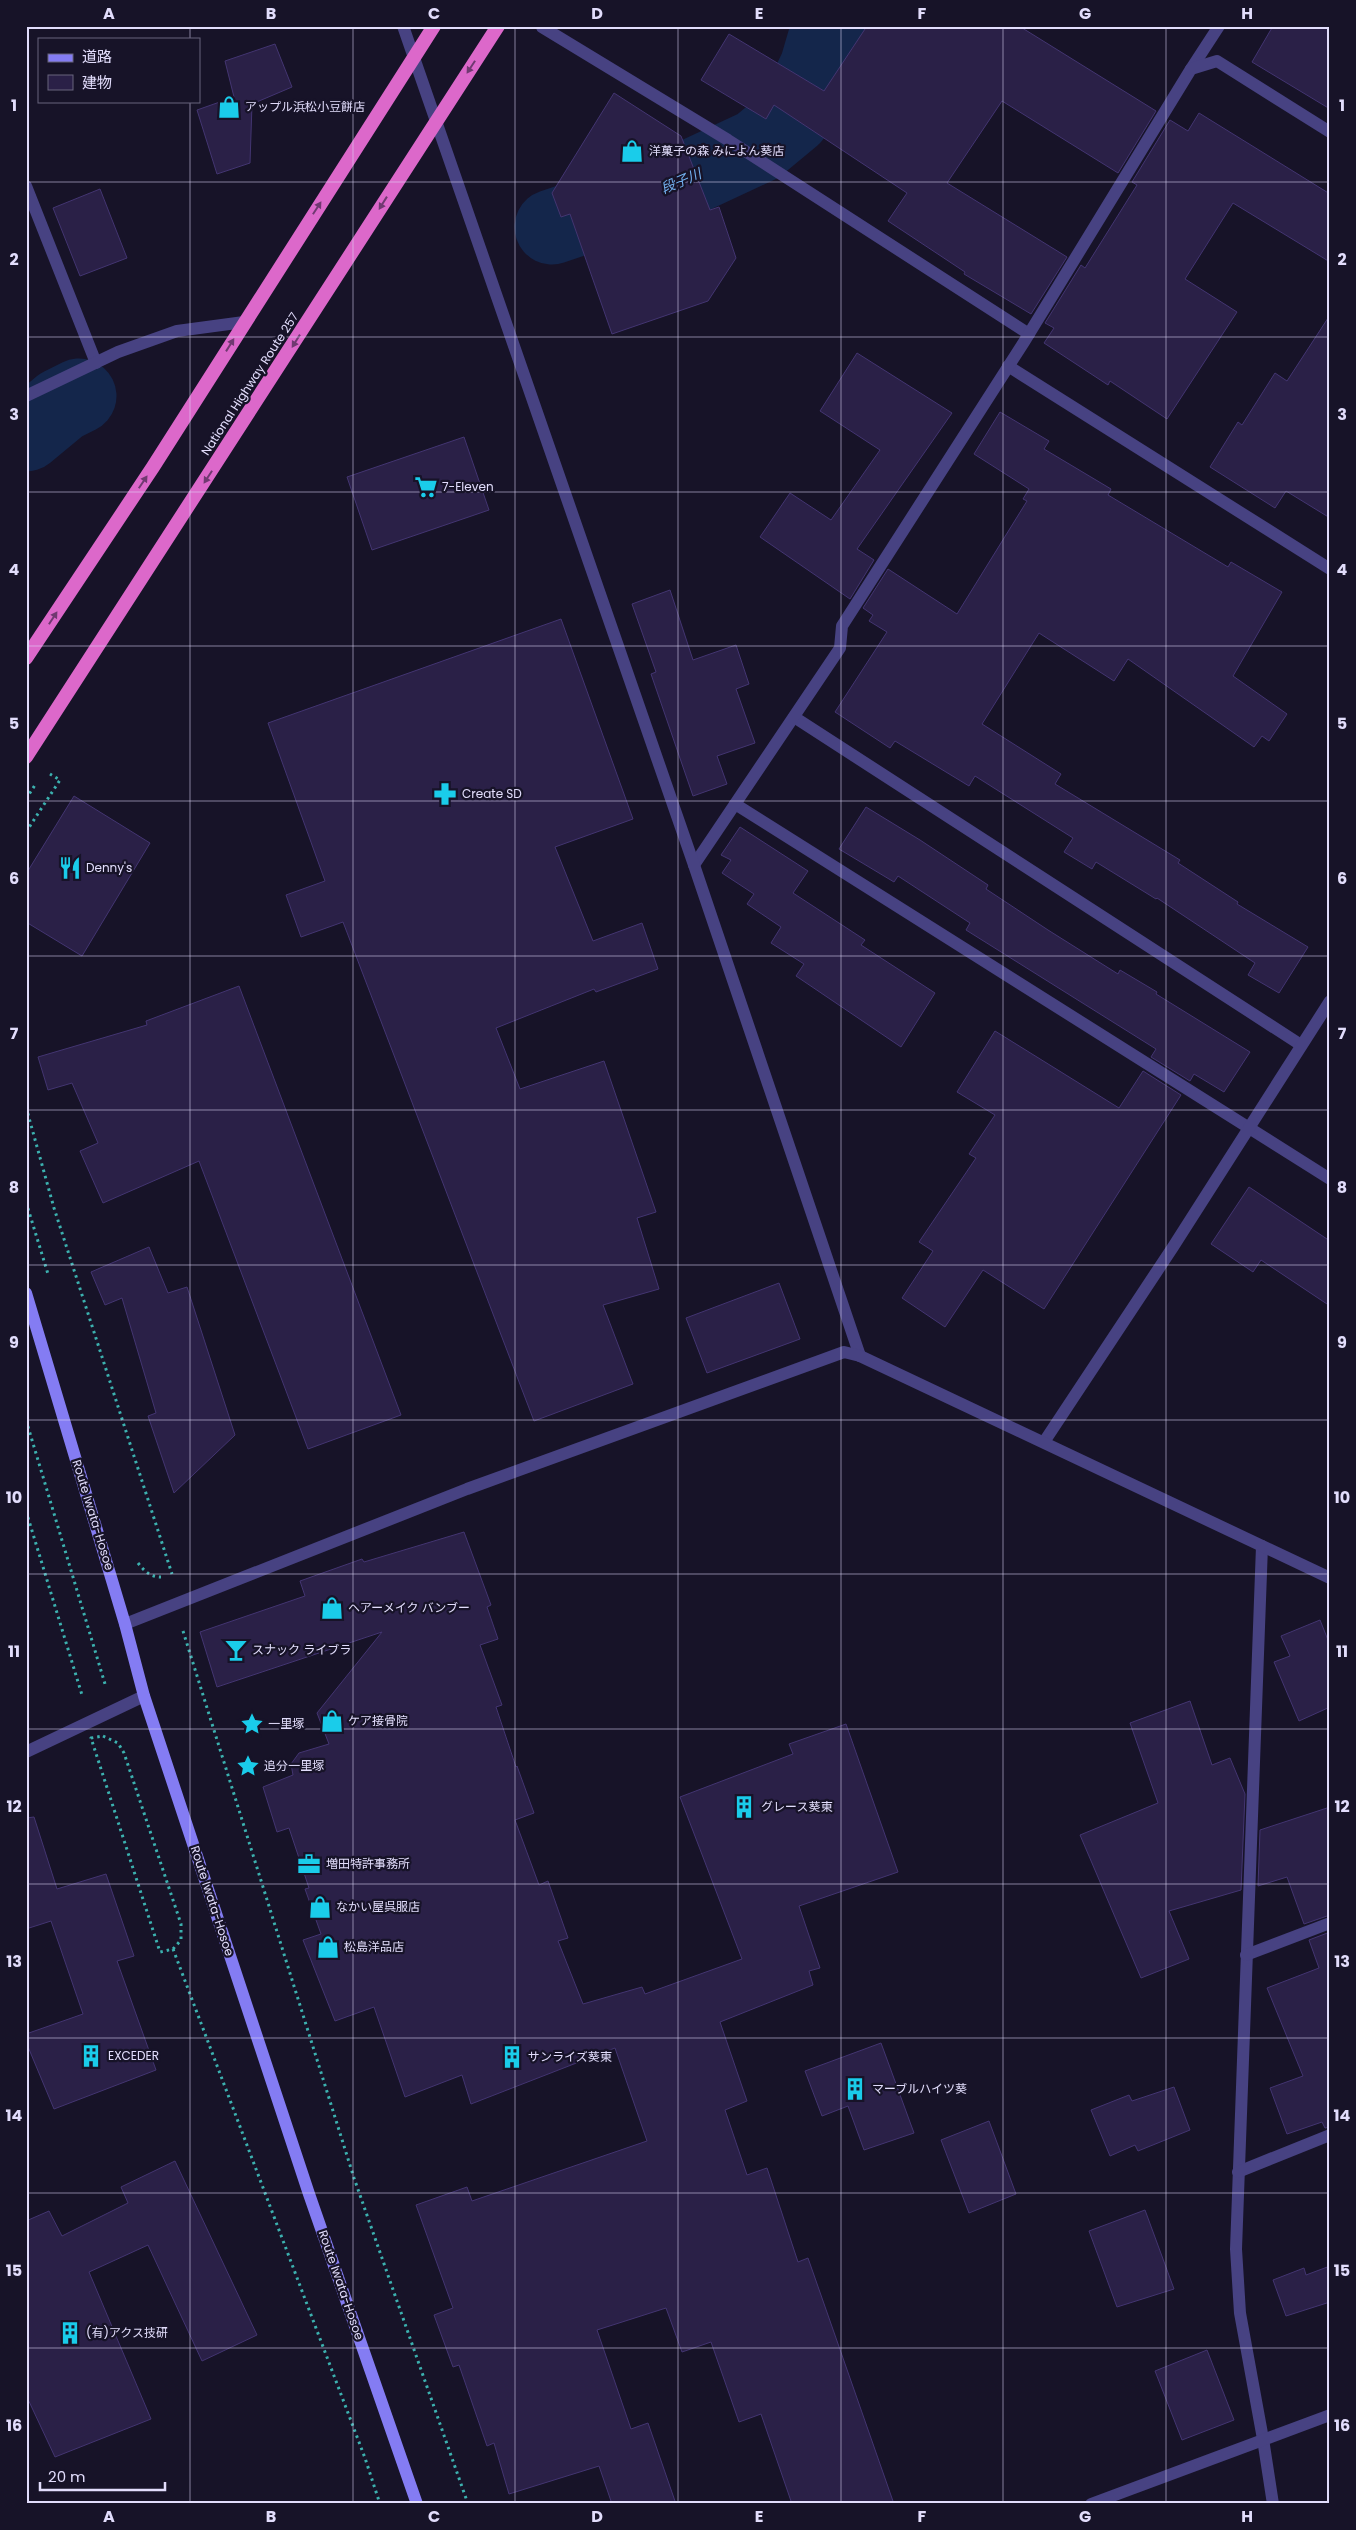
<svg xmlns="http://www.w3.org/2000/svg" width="1356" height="2530" font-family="Poppins,'Noto Sans JP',sans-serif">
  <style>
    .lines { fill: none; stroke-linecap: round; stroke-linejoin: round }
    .river { stroke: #14264b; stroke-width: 75 }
    .building { fill: #2a2047; stroke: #433571 }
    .path { stroke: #3cb1af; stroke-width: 3; stroke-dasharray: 2.5 4; stroke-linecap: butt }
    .minor { stroke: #474282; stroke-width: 12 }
    .tertiary { stroke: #474282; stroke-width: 12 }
    .secondary { stroke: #847cf3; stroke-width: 12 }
    .trunk { stroke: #dc68ca; stroke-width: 14 }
    .oneway { fill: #703971 }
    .grid { fill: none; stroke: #e2ddfc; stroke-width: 1; stroke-opacity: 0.55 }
    .labels { text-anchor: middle; stroke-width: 4.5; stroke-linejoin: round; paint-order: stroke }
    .poi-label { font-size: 12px; fill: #e2ddfc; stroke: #171328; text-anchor: start }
    .street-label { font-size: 12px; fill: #e2ddfc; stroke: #171328 }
    .water-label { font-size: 14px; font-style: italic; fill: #74b2f2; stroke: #171328 }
    .neatline { fill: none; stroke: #e2ddfc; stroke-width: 2 }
    .grid-label { font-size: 16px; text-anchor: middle; font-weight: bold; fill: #e2ddfc }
  </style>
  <rect width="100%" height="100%" fill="#171328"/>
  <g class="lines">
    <g class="river">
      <polyline points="552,227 670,187 758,146 793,117 817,67 829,26"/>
      <polyline points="26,434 61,405 79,396"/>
    </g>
  </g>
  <g class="building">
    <polygon points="867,26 1019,26 1156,111 1118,173 1002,101 947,183 1067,257 1031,314 964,274 965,272 888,221 907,193 774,105 766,119 701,80 729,34 824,91"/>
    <polygon points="1273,26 1330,26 1330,109 1252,62"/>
    <polygon points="275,44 292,87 252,104 250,163 217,174 197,110 234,97 225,61"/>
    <polygon points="614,93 681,136 710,210 719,207 736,258 708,301 612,334 570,214 561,217 552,193"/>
    <polygon points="1199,113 1330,194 1330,262 1233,203 1185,279 1237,312 1167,419 1110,381 1108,385 1044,343 1054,328 1045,323 1081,265 1085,268 1137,185 1132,182 1170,120 1188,131"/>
    <polygon points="100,189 127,258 80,276 53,208"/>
    <polygon points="1330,315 1330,518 1286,491 1275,508 1210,467 1238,422 1242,425 1275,373 1287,381"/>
    <polygon points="857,353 952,413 857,549 874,560 850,599 760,537 790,493 831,520 880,450 820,411"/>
    <polygon points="1000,412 1049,441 1044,449 1111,489 1108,495 1228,567 1231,562 1282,592 1233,676 1287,714 1269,741 1262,736 1254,747 1128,659 1114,681 1039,633 982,724 1061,774 1055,784 1180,860 1178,863 1238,902 1237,904 1308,947 1279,993 1248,975 1255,963 1157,898 1156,899 1096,862 1092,869 1064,852 1073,838 975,776 969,786 895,741 890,748 835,712 887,632 869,621 873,615 863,608 888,569 957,614 1027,501 1023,499 1029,489 974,454"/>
    <polygon points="464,437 489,510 372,550 347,477"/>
    <polygon points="670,590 693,660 736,645 749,684 736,689 755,743 717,756 727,784 693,796 651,674 656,672 632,604"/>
    <polygon points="561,619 633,819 555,847 593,941 642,923 658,969 596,992 594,989 496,1028 520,1089 604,1061 656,1212 637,1218 659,1289 603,1305 633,1384 534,1421 343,922 301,937 286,895 325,881 268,723"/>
    <polygon points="74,796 150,843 82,956 26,922 26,874"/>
    <polygon points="866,807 920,840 988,885 986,889 1048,930 1118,974 1120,970 1157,992 1156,994 1250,1052 1224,1092 1194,1074 1190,1081 1151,1057 1156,1049 966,930 970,923 898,876 894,882 839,849"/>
    <polygon points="740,827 808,871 793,893 865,940 861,945 935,993 901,1047 796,976 804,964 771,943 781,927 747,904 754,894 722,873 731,860 721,855"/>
    <polygon points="239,986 401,1415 308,1449 199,1161 103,1203 80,1151 98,1143 72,1083 48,1090 38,1057 147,1025 146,1021"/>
    <polygon points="995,1031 1119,1108 1143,1071 1181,1095 1044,1309 983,1270 945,1327 902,1298 933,1251 919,1242 976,1158 969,1154 995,1115 957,1092"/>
    <polygon points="1249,1187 1330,1241 1330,1306 1261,1260 1253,1272 1211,1244"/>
    <polygon points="149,1247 168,1293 187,1287 235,1435 174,1493 148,1416 156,1413 122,1298 105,1305 91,1272"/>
    <polygon points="779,1283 800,1339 707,1373 686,1318"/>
    <polygon points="464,1532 491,1605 487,1607 498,1639 480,1645 502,1705 496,1707 516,1767 517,1766 534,1813 515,1820 539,1885 548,1881 568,1938 558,1941 583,2004 642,1987 645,1994 742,1959 680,1797 793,1754 789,1744 846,1724 898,1872 799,1906 820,1968 809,1971 813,1985 720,2022 747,2101 725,2110 747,2175 767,2168 798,2262 808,2258 894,2504 792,2504 761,2414 739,2422 711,2342 682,2352 666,2308 597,2330 631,2429 648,2423 676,2504 612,2504 599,2466 509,2494 494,2443 487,2446 459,2365 453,2367 434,2315 453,2308 416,2205 467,2187 472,2201 647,2141 615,2048 471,2104 462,2075 405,2097 374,2007 335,2021 303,1940 321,1934 305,1889 309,1888 289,1828 277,1832 263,1787 293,1775 291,1764 299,1753 329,1744 317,1713 382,1632 217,1687 200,1632 305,1596 300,1581 362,1559 364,1562"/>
    <polygon points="1320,1620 1330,1645 1330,1707 1299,1721 1274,1662 1290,1656 1281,1636"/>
    <polygon points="1190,1701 1212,1765 1230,1758 1245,1794 1241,1890 1169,1911 1189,1959 1141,1978 1080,1835 1158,1803 1130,1723"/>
    <polygon points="1330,1807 1330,1915 1304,1924 1287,1877 1258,1886 1260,1830"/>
    <polygon points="34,1817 57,1889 106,1874 134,1956 117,1961 156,2070 54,2109 26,2042 26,2034 83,2014 51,1921 26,1929 26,1818"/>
    <polygon points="1330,1932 1330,2127 1325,2128 1322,2122 1287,2134 1270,2088 1303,2076 1267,1988 1319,1968 1309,1940"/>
    <polygon points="881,2043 914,2133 864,2150 848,2106 822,2116 805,2071"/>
    <polygon points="1174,2087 1190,2130 1138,2151 1135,2145 1110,2156 1091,2110 1129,2095 1132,2101"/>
    <polygon points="989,2121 1016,2194 969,2213 941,2140"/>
    <polygon points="175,2161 257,2335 202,2361 148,2245 89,2272 151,2419 55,2457 26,2395 26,2221 49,2211 62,2236 128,2203 121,2187"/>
    <polygon points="1145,2210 1174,2289 1117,2307 1089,2231"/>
    <polygon points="1330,2266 1330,2302 1286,2316 1273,2280 1304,2268 1306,2275"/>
    <polygon points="1207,2350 1234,2420 1182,2440 1155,2371"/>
  </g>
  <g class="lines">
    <g class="path">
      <polyline points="26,799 35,785"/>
      <polyline points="26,832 60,780 50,774"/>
      <polyline points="26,1107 54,1208 172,1574"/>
      <polyline points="26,1202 48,1274"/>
      <polyline points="26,1420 105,1684"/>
      <polyline points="26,1511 82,1695"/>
      <path d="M138,1563c7,9 13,14 23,14"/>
      <polyline points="183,1631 354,2178 468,2504"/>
      <polygon points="103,1736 118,1743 124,1753 181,1924 181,1940 173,1949 160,1952 91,1738"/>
      <polyline points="173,1949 365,2458 380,2504"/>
    </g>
    <g class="minor">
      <polyline points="542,27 728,140 1029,334"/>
      <polyline points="1191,69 1219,26"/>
      <polyline points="26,186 96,363"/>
      <polyline points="1008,366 1330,569"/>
      <polyline points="26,396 118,352 177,331 244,322"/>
      <polyline points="794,717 1301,1045"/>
      <polyline points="735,804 1330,1179"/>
      <polyline points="694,865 840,648 842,626 1024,342 1191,69 1217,61 1330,132"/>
      <polyline points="1262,1546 1236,2249 1240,2313 1263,2439 1273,2504"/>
      <polyline points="26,1752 144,1696"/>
      <polyline points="1246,1955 1330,1923"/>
      <polyline points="1238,2172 1330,2135"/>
      <polyline points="1091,2504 1330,2415"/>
    </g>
    <g class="tertiary">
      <polyline points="403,26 694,865 860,1356"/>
      <polyline points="1044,1442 1173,1247 1330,1001"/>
      <polyline points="125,1624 467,1489 844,1352 860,1356 1330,1578"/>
    </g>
    <polyline class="secondary" points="26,1293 125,1624 144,1696 309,2194 417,2504"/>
    <g class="trunk">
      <polyline points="26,658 153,467 434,26"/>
      <polyline points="26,757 498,26"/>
    </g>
  </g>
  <defs><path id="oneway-solid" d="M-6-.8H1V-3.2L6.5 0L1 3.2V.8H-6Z" transform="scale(1.25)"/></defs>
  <g class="oneway">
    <use href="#oneway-solid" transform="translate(471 67) rotate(123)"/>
    <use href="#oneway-solid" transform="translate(383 203) rotate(122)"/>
    <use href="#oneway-solid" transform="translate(317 208) rotate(-57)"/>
    <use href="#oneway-solid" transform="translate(296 341) rotate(122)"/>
    <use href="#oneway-solid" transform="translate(230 345) rotate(-58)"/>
    <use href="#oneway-solid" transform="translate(208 477) rotate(123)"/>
    <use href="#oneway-solid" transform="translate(143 482) rotate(-56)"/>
    <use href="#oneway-solid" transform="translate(53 618) rotate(-57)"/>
  </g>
  <path class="grid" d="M190,26v13M353,26v2478M515,26v2478M678,26v2478M841,26v2478M1003,26v2478M1166,26v2478M190,101v2403M26,182h1304M26,337h1304M26,492h1304M26,646h1304M26,801h1304M26,956h1304M26,1110h1304M26,1265h1304M26,1420h1304M26,1574h1304M26,1729h1304M26,1884h1304M26,2038h1304M26,2193h1304M26,2348h1304"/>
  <defs>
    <symbol id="shop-bare" viewBox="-9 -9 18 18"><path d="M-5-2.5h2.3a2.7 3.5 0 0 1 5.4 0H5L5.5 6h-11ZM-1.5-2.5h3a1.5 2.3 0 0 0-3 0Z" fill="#1accea" stroke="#171328" stroke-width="2.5" paint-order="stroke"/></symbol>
    <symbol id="supermarket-bare" viewBox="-9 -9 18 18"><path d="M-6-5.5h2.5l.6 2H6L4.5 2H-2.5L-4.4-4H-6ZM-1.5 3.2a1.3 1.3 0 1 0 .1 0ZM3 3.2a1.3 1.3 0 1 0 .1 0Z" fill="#1accea" stroke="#171328" stroke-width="2.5" paint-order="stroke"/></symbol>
    <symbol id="pharmacy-bare" viewBox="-9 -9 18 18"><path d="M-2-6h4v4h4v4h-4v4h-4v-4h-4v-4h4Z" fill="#1accea" stroke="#171328" stroke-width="2.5" paint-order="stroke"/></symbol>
    <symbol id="restaurant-bare" viewBox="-9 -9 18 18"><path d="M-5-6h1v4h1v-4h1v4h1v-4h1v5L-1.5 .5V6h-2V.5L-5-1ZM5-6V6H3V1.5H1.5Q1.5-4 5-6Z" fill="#1accea" stroke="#171328" stroke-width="2.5" paint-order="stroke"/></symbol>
    <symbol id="bar-bare" viewBox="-9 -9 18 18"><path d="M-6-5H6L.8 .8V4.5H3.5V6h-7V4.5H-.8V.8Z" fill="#1accea" stroke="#171328" stroke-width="2.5" paint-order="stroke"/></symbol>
    <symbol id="sight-bare" viewBox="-9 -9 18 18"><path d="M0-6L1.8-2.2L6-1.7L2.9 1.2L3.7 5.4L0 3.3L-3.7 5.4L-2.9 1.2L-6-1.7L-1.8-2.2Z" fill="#1accea" stroke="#171328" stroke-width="2.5" paint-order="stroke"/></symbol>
    <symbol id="building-bare" viewBox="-9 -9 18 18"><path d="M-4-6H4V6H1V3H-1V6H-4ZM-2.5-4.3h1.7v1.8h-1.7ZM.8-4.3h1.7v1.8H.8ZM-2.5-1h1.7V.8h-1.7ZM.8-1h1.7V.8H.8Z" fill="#1accea" stroke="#171328" stroke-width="2.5" paint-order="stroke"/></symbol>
    <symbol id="office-bare" viewBox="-9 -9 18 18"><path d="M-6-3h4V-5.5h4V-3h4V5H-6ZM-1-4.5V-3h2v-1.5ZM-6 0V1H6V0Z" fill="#1accea" stroke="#171328" stroke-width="2.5" paint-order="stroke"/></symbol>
  </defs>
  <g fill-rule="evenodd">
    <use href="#shop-bare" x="213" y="91" width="32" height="32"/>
    <use href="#shop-bare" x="616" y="135" width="32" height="32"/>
    <use href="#supermarket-bare" x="410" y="471" width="32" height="32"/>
    <use href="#pharmacy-bare" x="429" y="778" width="32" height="32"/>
    <use href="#restaurant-bare" x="54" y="852" width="32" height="32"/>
    <use href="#shop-bare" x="316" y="1592" width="32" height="32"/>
    <use href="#bar-bare" x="220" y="1634" width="32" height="32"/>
    <use href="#shop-bare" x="316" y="1705" width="32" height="32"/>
    <use href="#sight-bare" x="236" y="1708" width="32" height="32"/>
    <use href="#sight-bare" x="232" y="1750" width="32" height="32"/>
    <use href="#building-bare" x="728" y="1791" width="32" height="32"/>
    <use href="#office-bare" x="293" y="1848" width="32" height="32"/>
    <use href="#shop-bare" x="304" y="1891" width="32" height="32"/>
    <use href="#shop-bare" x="312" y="1931" width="32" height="32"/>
    <use href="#building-bare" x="75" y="2040" width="32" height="32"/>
    <use href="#building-bare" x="496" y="2041" width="32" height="32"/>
    <use href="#building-bare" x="839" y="2073" width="32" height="32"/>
    <use href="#building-bare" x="54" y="2317" width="32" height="32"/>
  </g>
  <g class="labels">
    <g class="poi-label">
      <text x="245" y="111">アップル浜松小豆餅店</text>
      <text x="649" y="155">洋菓子の森 みによん葵店</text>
      <text x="442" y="491">7-Eleven</text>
      <text x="462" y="798">Create SD</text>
      <text x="86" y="872">Denny's</text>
      <text x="348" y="1612">ヘアーメイク バンブー</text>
      <text x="252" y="1654">スナック ライブラ</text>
      <text x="348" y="1725">ケア接骨院</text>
      <text x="268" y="1728">一里塚</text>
      <text x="264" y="1770">追分一里塚</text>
      <text x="761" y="1811">グレース葵東</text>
      <text x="326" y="1868">増田特許事務所</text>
      <text x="336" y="1911">なかい屋呉服店</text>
      <text x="344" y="1951">松島洋品店</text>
      <text x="108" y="2060">EXCEDER</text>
      <text x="528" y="2061">サンライズ葵東</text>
      <text x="872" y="2093">マーブルハイツ葵</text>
      <text x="86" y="2337">(有)アクス技研</text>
    </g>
    <g class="street-label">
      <text transform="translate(250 384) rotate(-57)" y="4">National Highway Route 257</text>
      <text transform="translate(93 1515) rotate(73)" y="4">Route Iwata-Hosoe</text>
      <text transform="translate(212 1901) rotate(72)" y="4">Route Iwata-Hosoe</text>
      <text transform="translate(341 2285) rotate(71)" y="4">Route Iwata-Hosoe</text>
    </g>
    <g class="water-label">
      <text transform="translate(681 181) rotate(-23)" y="5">段子川</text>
    </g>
  </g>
  <rect width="1356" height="2530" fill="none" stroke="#171328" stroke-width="55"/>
  <rect x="38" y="38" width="162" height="65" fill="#171328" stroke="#68647d"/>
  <rect x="48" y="54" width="25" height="8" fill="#847cf3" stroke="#68647d"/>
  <text x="82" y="62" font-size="15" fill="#e2ddfc">道路</text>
  <rect x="48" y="75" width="25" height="15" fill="#2a2047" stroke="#68647d"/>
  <text x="82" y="88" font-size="15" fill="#e2ddfc">建物</text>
  <path d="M40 2482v8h125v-8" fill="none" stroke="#e2ddfc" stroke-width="2.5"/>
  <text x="48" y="2482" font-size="15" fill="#e2ddfc" stroke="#171328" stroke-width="4" paint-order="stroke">20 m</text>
  <rect x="28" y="28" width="1300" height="2474" class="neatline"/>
  <g class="grid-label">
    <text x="109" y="19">A</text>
    <text x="271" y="19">B</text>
    <text x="434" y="19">C</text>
    <text x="597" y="19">D</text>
    <text x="759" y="19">E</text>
    <text x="922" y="19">F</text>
    <text x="1085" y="19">G</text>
    <text x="1247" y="19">H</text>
    <text x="14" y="111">1</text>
    <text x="1342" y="111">1</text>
    <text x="14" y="265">2</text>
    <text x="1342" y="265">2</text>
    <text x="14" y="420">3</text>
    <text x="1342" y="420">3</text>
    <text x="14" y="575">4</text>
    <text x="1342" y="575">4</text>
    <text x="14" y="729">5</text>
    <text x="1342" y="729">5</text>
    <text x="14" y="884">6</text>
    <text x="1342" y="884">6</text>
    <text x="14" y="1039">7</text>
    <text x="1342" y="1039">7</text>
    <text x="14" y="1193">8</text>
    <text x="1342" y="1193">8</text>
    <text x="14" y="1348">9</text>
    <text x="1342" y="1348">9</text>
    <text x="14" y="1503">10</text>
    <text x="1342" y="1503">10</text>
    <text x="14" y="1657">11</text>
    <text x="1342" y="1657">11</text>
    <text x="14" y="1812">12</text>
    <text x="1342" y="1812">12</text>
    <text x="14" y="1967">13</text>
    <text x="1342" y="1967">13</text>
    <text x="14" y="2121">14</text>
    <text x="1342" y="2121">14</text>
    <text x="14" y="2276">15</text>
    <text x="1342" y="2276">15</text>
    <text x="14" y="2431">16</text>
    <text x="1342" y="2431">16</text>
    <text x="109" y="2522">A</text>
    <text x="271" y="2522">B</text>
    <text x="434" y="2522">C</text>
    <text x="597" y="2522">D</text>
    <text x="759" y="2522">E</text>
    <text x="922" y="2522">F</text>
    <text x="1085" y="2522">G</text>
    <text x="1247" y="2522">H</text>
  </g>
</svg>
